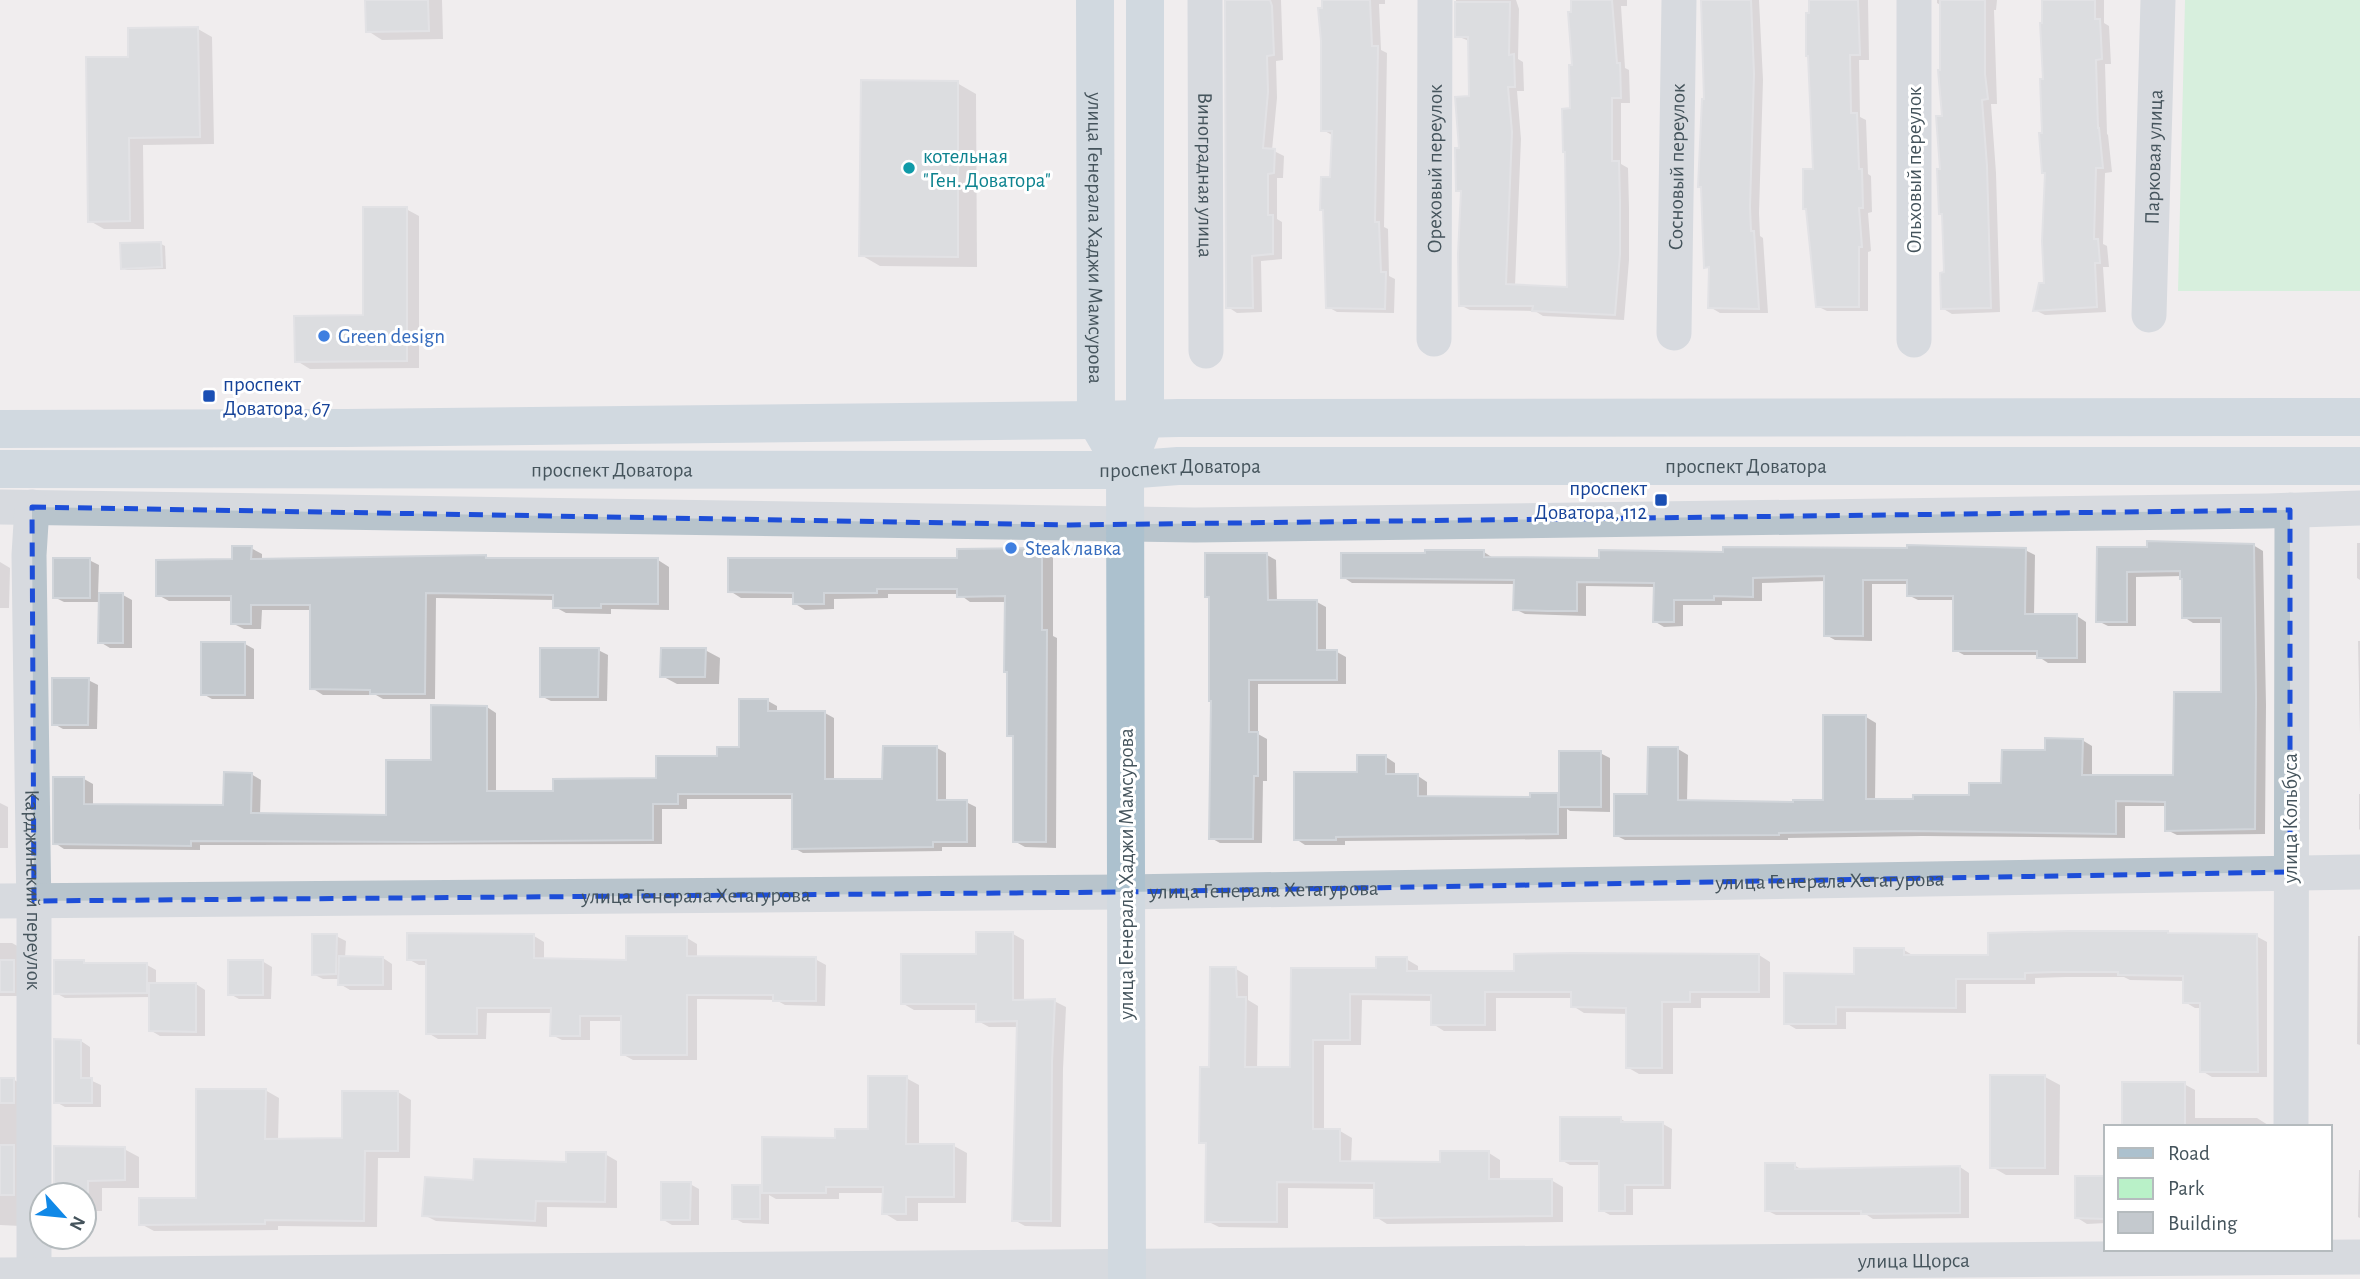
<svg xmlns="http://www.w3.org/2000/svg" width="2360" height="1279" font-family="'Alegreya Sans',sans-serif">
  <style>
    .green { fill: #b9f1c8 }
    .shadow { fill: #0003 }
    .building { fill: #c4c9ce; stroke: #d1d5da; stroke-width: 2 }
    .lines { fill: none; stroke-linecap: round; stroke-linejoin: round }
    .minor { stroke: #b8c4cc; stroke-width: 35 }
    .major { stroke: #acc1ce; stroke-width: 38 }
    .marked { fill: none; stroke: #1d4ed8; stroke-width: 5; stroke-dasharray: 14 9; stroke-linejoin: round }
    .culture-dot { fill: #0f9aa8; stroke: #fff; stroke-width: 2.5 }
    .shop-dot { fill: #3f7fe0; stroke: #fff; stroke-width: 2.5 }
    .transit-dot { fill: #1a4fb4; stroke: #fff; stroke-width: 2.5 }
    .labels { text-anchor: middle; stroke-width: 6; stroke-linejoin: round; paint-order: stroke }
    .culture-label { font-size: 21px; fill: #0d838f; stroke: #fff; text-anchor: start }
    .street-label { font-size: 21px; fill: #45545c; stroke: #fff }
    .shop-label { font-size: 21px; fill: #366cbe; stroke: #fff; text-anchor: start }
    .transit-label { font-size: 21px; fill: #164399; stroke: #fff; text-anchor: start }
  </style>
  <rect width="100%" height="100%" fill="#f0edee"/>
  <polygon class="green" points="2185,0 2360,0 2360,291 2178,291"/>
  <g class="shadow">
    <polygon points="367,0 442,0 443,39 382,40 368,31"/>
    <polygon points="1227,0 1281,0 1283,60 1276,61 1277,98 1272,150 1284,156 1283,178 1277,178 1277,219 1282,222 1282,259 1261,261 1262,312 1237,313 1228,307"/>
    <polygon points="1323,0 1385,0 1385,4 1379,4 1381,50 1387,53 1384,227 1388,229 1389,276 1395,279 1394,313 1337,312 1328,307 1332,135 1323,130"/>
    <polygon points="1456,0 1516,0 1519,9 1518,59 1523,62 1524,91 1517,91 1521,139 1515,286 1568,289 1574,66 1573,0 1627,0 1627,6 1621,6 1625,68 1629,70 1630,103 1621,103 1621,164 1628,168 1629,208 1629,260 1624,320 1543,316 1535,311 1470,310 1460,305 1463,193 1458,190 1461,150 1471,98 1469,41 1457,36"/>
    <polygon points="1703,0 1759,0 1763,80 1759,213 1760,236 1763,238 1768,313 1720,313 1710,307 1710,269 1706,267 1706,101"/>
    <polygon points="1811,0 1868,0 1869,60 1859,60 1860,117 1866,120 1868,174 1871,176 1872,212 1868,213 1871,251 1868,252 1868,311 1827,311 1817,306"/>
    <polygon points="1937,0 1997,0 1996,10 1994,10 1997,104 1991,104 1996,173 2000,312 1952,314 1942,308 1946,274 1942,170 1944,117 1942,6 1937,3"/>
    <polygon points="2044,0 2104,0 2104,23 2109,26 2111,64 2105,64 2107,134 2108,135 2112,172 2105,173 2103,244 2107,246 2109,267 2103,267 2106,312 2045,315 2035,310 2046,284 2047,174 2044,172"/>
    <polygon points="198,29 212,37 214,144 143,145 144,229 104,229 90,221 130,59"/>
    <polygon points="957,83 976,94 977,267 880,266 861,255"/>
    <polygon points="406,209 419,216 419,368 310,369 297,361 365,316"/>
    <polygon points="161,244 165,246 166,269 127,270 122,268"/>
    <polygon points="2357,543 2360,543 2360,580 2357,578"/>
    <polygon points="2253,545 2263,551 2266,705 2265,834 2177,835 2167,830 2167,806 2125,806 2125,838 1922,836 1788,838 1788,840 1625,840 1615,835 1649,795 1678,749 1688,755 1687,802 1795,804 1824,802 1866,717 1876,723 1875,801 1971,797 2003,785 2047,751 2082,740 2092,746 2092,777 2175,776 2223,694 2223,623 2193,623 2184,617 2184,580 2182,576 2136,577 2136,626 2108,626 2098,621 2098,549"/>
    <polygon points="251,548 262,554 262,560 485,557 490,560 658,560 669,567 669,610 611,609 611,614 566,613 555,607 555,600 436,598 435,699 383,699 376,695 323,695 312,688 312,610 262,610 261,629 244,629 232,623 233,601 169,601 158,595 233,561"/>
    <polygon points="959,550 1042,550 1053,556 1053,636 1057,638 1056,848 1025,847 1014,841 1015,738 1009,735 1007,602 970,602 959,594 888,594 888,598 834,599 834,609 805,610 794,603 794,598 741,598 730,591 959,560"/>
    <polygon points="2025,550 2035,555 2034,616 2077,616 2086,622 2086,663 2048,663 2039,657 2039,655 1964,655 1955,650 1954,600 1918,600 1908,595 1908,584 1872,584 1872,641 1835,640 1826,635 1826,581 1762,583 1762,601 1722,601 1722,605 1683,605 1683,626 1664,627 1654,621 1655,587 1586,586 1586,616 1525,614 1515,609 1515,584 1352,583 1343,577 1484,552 1493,558 1600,559 1678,554"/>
    <polygon points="1267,555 1276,560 1277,602 1317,602 1326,607 1326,652 1337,652 1346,657 1346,684 1258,684 1258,734 1267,739 1267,781 1263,781 1262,843 1220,843 1211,838 1211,598 1207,596"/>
    <polygon points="89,560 99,565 98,595 123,595 132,600 132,648 110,648 100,642 100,602 64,602 54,597"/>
    <polygon points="0,562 10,568 9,608 0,608"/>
    <polygon points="2358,641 2360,641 2360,735"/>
    <polygon points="245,644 254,649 254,699 212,699 203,694"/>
    <polygon points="598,650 608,655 607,701 551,701 541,696"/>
    <polygon points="705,650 720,658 719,684 677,684 662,676"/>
    <polygon points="88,680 98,685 97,729 63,729 54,724"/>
    <polygon points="768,701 777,706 777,713 825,713 834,718 834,781 884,780 884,748 937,748 946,753 946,801 966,802 976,807 976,847 942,847 942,851 803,853 794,848 794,799 687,799 687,809 662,809 662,844 200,845 200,850 64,849 55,843 84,779 93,784 93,806 225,806 251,774 261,780 260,815 388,816 433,762 487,707 496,713 496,793 555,793 658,779 740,748"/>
    <polygon points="1600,753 1610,758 1610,812 1570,811 1567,809 1567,839 1345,841 1345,845 1305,845 1296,839 1359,774 1386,757 1395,763 1395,776 1418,776 1427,782 1427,798 1532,799 1557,795 1561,797"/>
    <polygon points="2359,794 2360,794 2360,830 2359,829"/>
    <polygon points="0,803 8,807 8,848 0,848"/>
    <polygon points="1013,934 1024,940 1024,1001 1054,1001 1066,1007 1063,1069 1061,1227 1025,1226 1014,1220 1018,1027 989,1027 978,1021 978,1010 914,1010 902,1003"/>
    <polygon points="336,936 346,941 345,958 383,958 392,964 392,990 350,990 340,984 340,979 323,979 313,974"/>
    <polygon points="534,936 544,942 544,960 628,962 687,938 697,944 697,958 815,959 826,965 825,1006 785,1005 776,1000 697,999 697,1060 633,1060 622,1054 622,1021 590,1021 590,1040 562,1040 552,1035 552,1013 487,1013 486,1039 438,1039 428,1033 428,965 419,965 408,959"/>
    <polygon points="2256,936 2267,942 2267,1077 2212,1077 2202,1071 2202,1008 2195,1008 2185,1002 2185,981 2130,980 2124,977 2066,977 2035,978 2035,984 1966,984 1966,1013 1846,1012 1846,1029 1796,1029 1786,1023 1855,975 1904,950 1914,956 1990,957"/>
    <polygon points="2358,936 2360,936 2360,1045 2357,1044"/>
    <polygon points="0,943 12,943 21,948 22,996 0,996"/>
    <polygon points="1759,955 1770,962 1770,998 1701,998 1701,1008 1673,1008 1673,1074 1639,1074 1627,1067 1628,1014 1584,1013 1573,1006 1573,998 1496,998 1496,1031 1444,1031 1433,1024 1433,1001 1362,1000 1361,1045 1324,1045 1324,1131 1340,1131 1352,1138 1351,1163 1441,1163 1489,1153 1500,1160 1500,1181 1551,1180 1563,1187 1563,1222 1387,1224 1376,1217 1376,1189 1288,1188 1288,1228 1219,1227 1207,1221 1207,1145 1201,1142 1211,1069 1236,969 1248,976 1248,1000 1258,1006 1257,1069 1292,1069 1293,969 1378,969 1406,959 1418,966 1418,973 1516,973"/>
    <polygon points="262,961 272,967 271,999 239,999 230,994"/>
    <polygon points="83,962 89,965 147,965 156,970 156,984 196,984 205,990 205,1036 160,1036 150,1030 151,997 65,998 56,993"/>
    <polygon points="81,1041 90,1047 90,1080 101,1085 101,1107 65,1107 56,1102"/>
    <polygon points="2045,1077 2060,1085 2059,1175 2006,1175 1992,1167"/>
    <polygon points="906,1078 919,1085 919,1146 954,1146 967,1153 966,1203 918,1203 918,1221 897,1221 884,1213 884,1193 839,1193 839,1199 776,1199 769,1195 769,1224 743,1223 734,1218 760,1187 764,1189 837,1139 869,1131"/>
    <polygon points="0,1079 13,1079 22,1085 21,1226 0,1225"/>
    <polygon points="2184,1084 2195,1090 2195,1118 2257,1118 2268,1125 2268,1127 2124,1127"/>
    <polygon points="265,1090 279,1098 278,1140 344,1140 398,1092 411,1100 410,1158 378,1158 377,1227 278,1226 278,1230 154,1231 141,1224 197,1200"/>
    <polygon points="1561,1119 1621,1119 1629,1124 1663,1124 1672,1129 1671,1189 1633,1189 1633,1215 1610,1215 1601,1210 1601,1165 1570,1165 1561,1160"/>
    <polygon points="124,1149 139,1157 139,1188 102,1188 102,1211 84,1211 84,1195 56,1195"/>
    <polygon points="605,1154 617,1161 617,1208 547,1207 547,1227 436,1221 424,1215 475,1182 568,1164"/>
    <polygon points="1794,1165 1804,1171 1960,1167 1969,1173 1969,1218 1873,1219 1867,1215 1776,1215 1766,1210"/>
    <polygon points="2359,1170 2360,1170 2360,1218 2358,1217"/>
    <polygon points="2076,1178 2106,1178 2106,1223 2087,1224 2076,1217"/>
    <polygon points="690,1184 699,1189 699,1225 672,1225 662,1219"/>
  </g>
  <g class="building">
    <polygon points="365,0 428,0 429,31 366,32"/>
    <polygon points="1225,0 1270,0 1272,6 1274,55 1267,56 1268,92 1263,148 1275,149 1274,173 1268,174 1268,215 1273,215 1273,254 1252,256 1253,308 1226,308"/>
    <polygon points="1322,0 1370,0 1372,46 1378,46 1375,222 1379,222 1381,272 1386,272 1385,309 1326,308 1323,210 1320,210 1321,177 1330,177 1332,131 1321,131 1321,41 1318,8 1322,8"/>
    <polygon points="1571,0 1612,0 1617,63 1620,63 1621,98 1612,98 1612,161 1619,161 1620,202 1620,254 1615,315 1532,311 1533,306 1459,306 1458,254 1461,191 1456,191 1455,148 1459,148 1455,97 1469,96 1468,37 1455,37 1455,2 1510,2 1509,55 1514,54 1515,87 1508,87 1512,132 1506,284 1567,287 1565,152 1563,152 1562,109 1570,108 1569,65 1572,65 1568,12 1571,12"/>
    <polygon points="1701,0 1751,0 1754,74 1750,207 1751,231 1754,231 1759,309 1708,308 1709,267 1704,268 1701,187 1698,187 1702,99 1704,99"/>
    <polygon points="1809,0 1858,0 1860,55 1850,55 1851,113 1857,113 1859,169 1862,169 1863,208 1859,208 1862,247 1859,247 1859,307 1816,307 1806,209 1803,209 1803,169 1813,169 1808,56 1806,56 1806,13 1809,13"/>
    <polygon points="1940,0 1985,0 1985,74 1988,99 1982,100 1987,166 1991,308 1941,309 1940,273 1944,272 1942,214 1939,214 1937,169 1940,169 1936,116 1942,116 1938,70 1940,70"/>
    <polygon points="2042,0 2095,0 2095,19 2100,19 2102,59 2096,60 2098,128 2099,128 2103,168 2096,168 2094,239 2098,239 2100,263 2095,263 2097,307 2033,311 2039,283 2044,283 2042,241 2045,173 2042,173 2039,133 2042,133 2040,79 2043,79 2040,23 2042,23"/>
    <polygon points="198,27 200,137 129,138 130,221 88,222 86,57 128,57 128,28"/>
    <polygon points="861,80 958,81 958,257 859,256"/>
    <polygon points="363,207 407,207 407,361 295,362 294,316 363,315"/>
    <polygon points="161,242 162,267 121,269 120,243"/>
    <polygon points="2147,541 2254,544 2256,698 2255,829 2165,831 2165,802 2116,801 2116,834 1911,831 1779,833 1779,835 1614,836 1614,794 1647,794 1648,747 1678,747 1678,800 1793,802 1793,800 1823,800 1823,715 1866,715 1866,799 1913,799 1913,795 1969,795 1969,783 2001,783 2002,750 2045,750 2045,738 2083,739 2082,775 2173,775 2174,692 2221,692 2221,618 2182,618 2182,579 2180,579 2180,571 2127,572 2127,622 2096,622 2097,547 2147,547"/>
    <polygon points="1907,545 2026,548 2025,614 2077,614 2077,658 2037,658 2037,651 1953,651 1953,596 1907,596 1907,580 1863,580 1863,636 1824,636 1824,576 1753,578 1753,597 1714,596 1714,600 1674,600 1674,622 1653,622 1654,583 1577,582 1577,611 1548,611 1513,610 1514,580 1341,578 1341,553 1425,553 1425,550 1484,550 1484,557 1599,558 1599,550 1723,552 1723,547 1907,548"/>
    <polygon points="232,546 252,546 251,559 486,555 486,558 658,558 658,604 601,604 601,608 553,608 553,595 426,593 425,694 370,694 370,690 310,689 310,605 251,605 251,624 231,624 231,596 156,596 156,560 232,559"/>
    <polygon points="1042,548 1042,630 1047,630 1046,842 1013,842 1013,736 1007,736 1007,672 1004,672 1005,596 957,597 957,589 877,589 877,593 824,593 824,604 793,604 793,593 728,592 728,558 957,558 957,549"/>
    <polygon points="1205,553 1267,553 1268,600 1317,600 1317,650 1337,650 1337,680 1249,680 1249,732 1258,732 1258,776 1254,776 1253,839 1209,839 1211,701 1209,701 1209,597 1205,597"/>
    <rect x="53" y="558" width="37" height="40"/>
    <polygon points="99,593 123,593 123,643 98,643"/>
    <rect x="201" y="642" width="44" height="53"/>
    <polygon points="540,648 599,648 598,697 540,697"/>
    <polygon points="661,648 706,648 705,677 660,677"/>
    <polygon points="52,678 89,678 88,725 52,725"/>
    <polygon points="739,699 768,699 768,711 825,711 825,779 882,779 883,746 937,746 937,800 967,800 967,842 933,842 933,847 792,849 792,794 678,794 678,804 653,804 653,840 425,842 191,841 191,846 53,844 53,777 84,777 84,804 223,805 224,772 252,773 251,813 386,815 386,760 431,760 431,705 487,706 487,791 553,791 553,779 656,778 656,756 717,756 717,747 739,747"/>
    <rect x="1559" y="751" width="42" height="56"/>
    <polygon points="1357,755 1386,755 1386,774 1418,774 1418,796 1530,797 1530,793 1558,793 1558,834 1336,837 1336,840 1294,840 1294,772 1357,772"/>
    <polygon points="2068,931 2168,931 2168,933 2257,934 2258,1072 2200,1072 2200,1003 2183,1003 2183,976 2118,975 2118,972 2054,972 2025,973 2025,979 1956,979 1956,1008 1836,1007 1836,1024 1784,1024 1784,973 1854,974 1854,948 1904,948 1904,955 1988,955 1988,933"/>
    <polygon points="976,932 1013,932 1013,1000 1055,999 1052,1062 1051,1221 1012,1221 1017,1021 976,1022 976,1004 901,1004 901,954 976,954"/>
    <polygon points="407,933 534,934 534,958 626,960 626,936 687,936 687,956 816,957 816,1001 773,1001 773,995 687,995 687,1055 621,1055 621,1016 580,1016 580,1036 550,1036 551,1008 477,1008 477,1034 426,1034 426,960 407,960"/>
    <polygon points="312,934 337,934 336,974 312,975"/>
    <polygon points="1571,953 1759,954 1759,992 1690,992 1690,1002 1662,1002 1662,1068 1626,1068 1626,1008 1571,1007 1571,992 1485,992 1485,1025 1431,1025 1431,995 1350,994 1350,1040 1313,1040 1313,1129 1340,1129 1340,1161 1440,1162 1440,1151 1489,1151 1489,1179 1552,1179 1552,1216 1374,1218 1374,1183 1277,1182 1277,1222 1205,1222 1206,1143 1199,1143 1200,1067 1209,1067 1210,967 1236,967 1237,997 1246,997 1245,1067 1290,1067 1291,968 1376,968 1376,957 1407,957 1407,971 1514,971 1514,954"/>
    <polygon points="339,956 383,957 383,985 338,985"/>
    <rect x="0" y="960" width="14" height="32"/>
    <polygon points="54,960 84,960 84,963 147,963 147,993 54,994"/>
    <rect x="228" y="960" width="35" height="35"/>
    <polygon points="149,983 196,983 196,1032 149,1031"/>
    <polygon points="54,1039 81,1040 81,1078 92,1078 92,1103 54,1103"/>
    <rect x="1990" y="1075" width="55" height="93"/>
    <polygon points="868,1076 907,1076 906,1144 954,1144 954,1197 906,1197 906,1214 882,1214 883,1187 826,1187 826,1193 762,1193 762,1137 835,1138 835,1129 868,1129"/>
    <rect x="0" y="1078" width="14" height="25"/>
    <rect x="2122" y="1082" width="63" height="45"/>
    <polygon points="196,1089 266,1089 265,1139 342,1138 342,1091 398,1091 398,1151 365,1151 364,1221 265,1220 265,1224 139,1225 139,1198 196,1198"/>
    <polygon points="1560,1117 1621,1117 1621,1122 1663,1122 1663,1185 1625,1185 1625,1211 1599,1211 1599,1161 1560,1161"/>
    <rect x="0" y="1145" width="14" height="50"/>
    <polygon points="54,1146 125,1147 125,1180 88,1181 88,1195 54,1195"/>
    <polygon points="566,1152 606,1152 605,1202 536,1201 535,1221 422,1216 425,1177 473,1180 474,1159 566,1162"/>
    <polygon points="1765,1163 1795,1163 1795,1169 1960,1166 1960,1213 1861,1214 1861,1211 1765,1211"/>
    <polygon points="2075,1176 2106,1176 2106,1219 2075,1218"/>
    <polygon points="661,1182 691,1182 690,1220 661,1220"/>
    <rect x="732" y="1185" width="28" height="34"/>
  </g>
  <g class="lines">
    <g class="minor">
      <path id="s1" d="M1205,0l1,351"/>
      <path id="s2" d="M2149,315l9,-315"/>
      <path id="s3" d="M1674,333l5,-333"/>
      <path id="s4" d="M1434,339l1,-339"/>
      <polyline points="1914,340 1914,0"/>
      <polyline points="0,507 1195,525 2267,511 2360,508"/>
      <path id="s5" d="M32,507l-3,48 5,361v359"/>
      <polyline points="2290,510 2292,519 2291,1127"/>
      <path id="s6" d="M0,901l1125,-9 1235,-20"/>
      <path id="s7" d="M0,1275l2360,-18"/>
    </g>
    <g class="major">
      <path id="s8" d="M1095,0l1,420 14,24"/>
      <polyline points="0,429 346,428 1096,420 1178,418 2360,417"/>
      <path id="s9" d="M0,469l1125,1 53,-4h1182"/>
      <polyline points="1127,1279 1125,470 1145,420 1145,0"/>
    </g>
  </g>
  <path d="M0 0H2360V1279H0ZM32,507l1038,18 1220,-15v362l-1165,20 -1091,9z" fill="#f0edee" fill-opacity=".55" fill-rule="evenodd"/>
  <path class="marked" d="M32,507l1038,18 1220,-15v362l-1165,20 -1091,9z"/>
  <circle class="culture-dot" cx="909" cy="168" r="7"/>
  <g class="shop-dot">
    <circle cx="324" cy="336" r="7"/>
    <circle cx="1011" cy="548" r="7"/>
  </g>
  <g class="transit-dot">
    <rect x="202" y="389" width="14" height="14" rx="3.5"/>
    <rect x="1654" y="493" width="14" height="14" rx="3.5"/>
  </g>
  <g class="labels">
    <g class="culture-label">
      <text x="923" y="163">котельная<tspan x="923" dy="24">"Ген. Доватора"</tspan></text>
    </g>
    <g class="street-label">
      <text dy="7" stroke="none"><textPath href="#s2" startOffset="158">Парковая улица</textPath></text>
      <text dy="7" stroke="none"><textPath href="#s3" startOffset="166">Сосновый переулок</textPath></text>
      <text dy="7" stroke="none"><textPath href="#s4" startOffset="170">Ореховый переулок</textPath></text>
      <text transform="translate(1914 170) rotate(-90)" y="7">Ольховый переулок</text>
      <text dy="7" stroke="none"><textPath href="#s1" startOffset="175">Виноградная улица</textPath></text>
      <text dy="7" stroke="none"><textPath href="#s8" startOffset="238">улица Генерала Хаджи Мамсурова</textPath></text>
      <text dy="7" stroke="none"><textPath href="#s9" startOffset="1746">проспект Доватора</textPath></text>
      <text dy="7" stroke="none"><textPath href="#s9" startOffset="1180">проспект Доватора</textPath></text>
      <text dy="7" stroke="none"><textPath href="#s9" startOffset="612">проспект Доватора</textPath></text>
      <text transform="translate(2290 818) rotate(-90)" y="7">улица Кольбуса</text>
      <text transform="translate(1126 874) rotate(-90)" y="7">улица Генерала Хаджи Мамсурова</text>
      <text dy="7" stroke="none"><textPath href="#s6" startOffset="1830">улица Генерала Хетагурова</textPath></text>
      <text dy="7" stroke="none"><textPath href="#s6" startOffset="1264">улица Генерала Хетагурова</textPath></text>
      <text dy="7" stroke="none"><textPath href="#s5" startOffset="383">Карджинский переулок</textPath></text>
      <text dy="7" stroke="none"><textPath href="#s6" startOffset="696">улица Генерала Хетагурова</textPath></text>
      <text dy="7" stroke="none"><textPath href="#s7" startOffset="1914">улица Щорса</textPath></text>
    </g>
    <g class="shop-label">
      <text x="338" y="343">Green design</text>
      <text x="1025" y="555">Steak лавка</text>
    </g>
    <g class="transit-label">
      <text x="223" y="391">проспект<tspan x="223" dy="24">Доватора, 67</tspan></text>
      <text x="1647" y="495" text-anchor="end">проспект<tspan x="1647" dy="24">Доватора, 112</tspan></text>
    </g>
  </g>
  <rect x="2104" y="1125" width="228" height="126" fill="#ffffff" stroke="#b5bbbe" stroke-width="2"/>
  <rect x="2118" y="1148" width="35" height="10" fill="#acc1ce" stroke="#b5bbbe" stroke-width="2"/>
  <text x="2168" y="1160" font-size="21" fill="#45545c">Road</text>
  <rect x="2118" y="1178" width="35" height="21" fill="#b9f1c8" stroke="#b5bbbe" stroke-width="2"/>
  <text x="2168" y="1195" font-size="21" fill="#45545c">Park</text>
  <rect x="2118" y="1212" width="35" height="21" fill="#c4c9ce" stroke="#b5bbbe" stroke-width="2"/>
  <text x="2168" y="1230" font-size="21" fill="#45545c">Building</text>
  <g transform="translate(63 1216) rotate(117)"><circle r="33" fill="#ffffff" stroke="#b5bbbe" stroke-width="2"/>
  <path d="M0-5L12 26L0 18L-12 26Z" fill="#1088e7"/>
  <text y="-10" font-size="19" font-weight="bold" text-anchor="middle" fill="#45545c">N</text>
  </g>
</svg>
